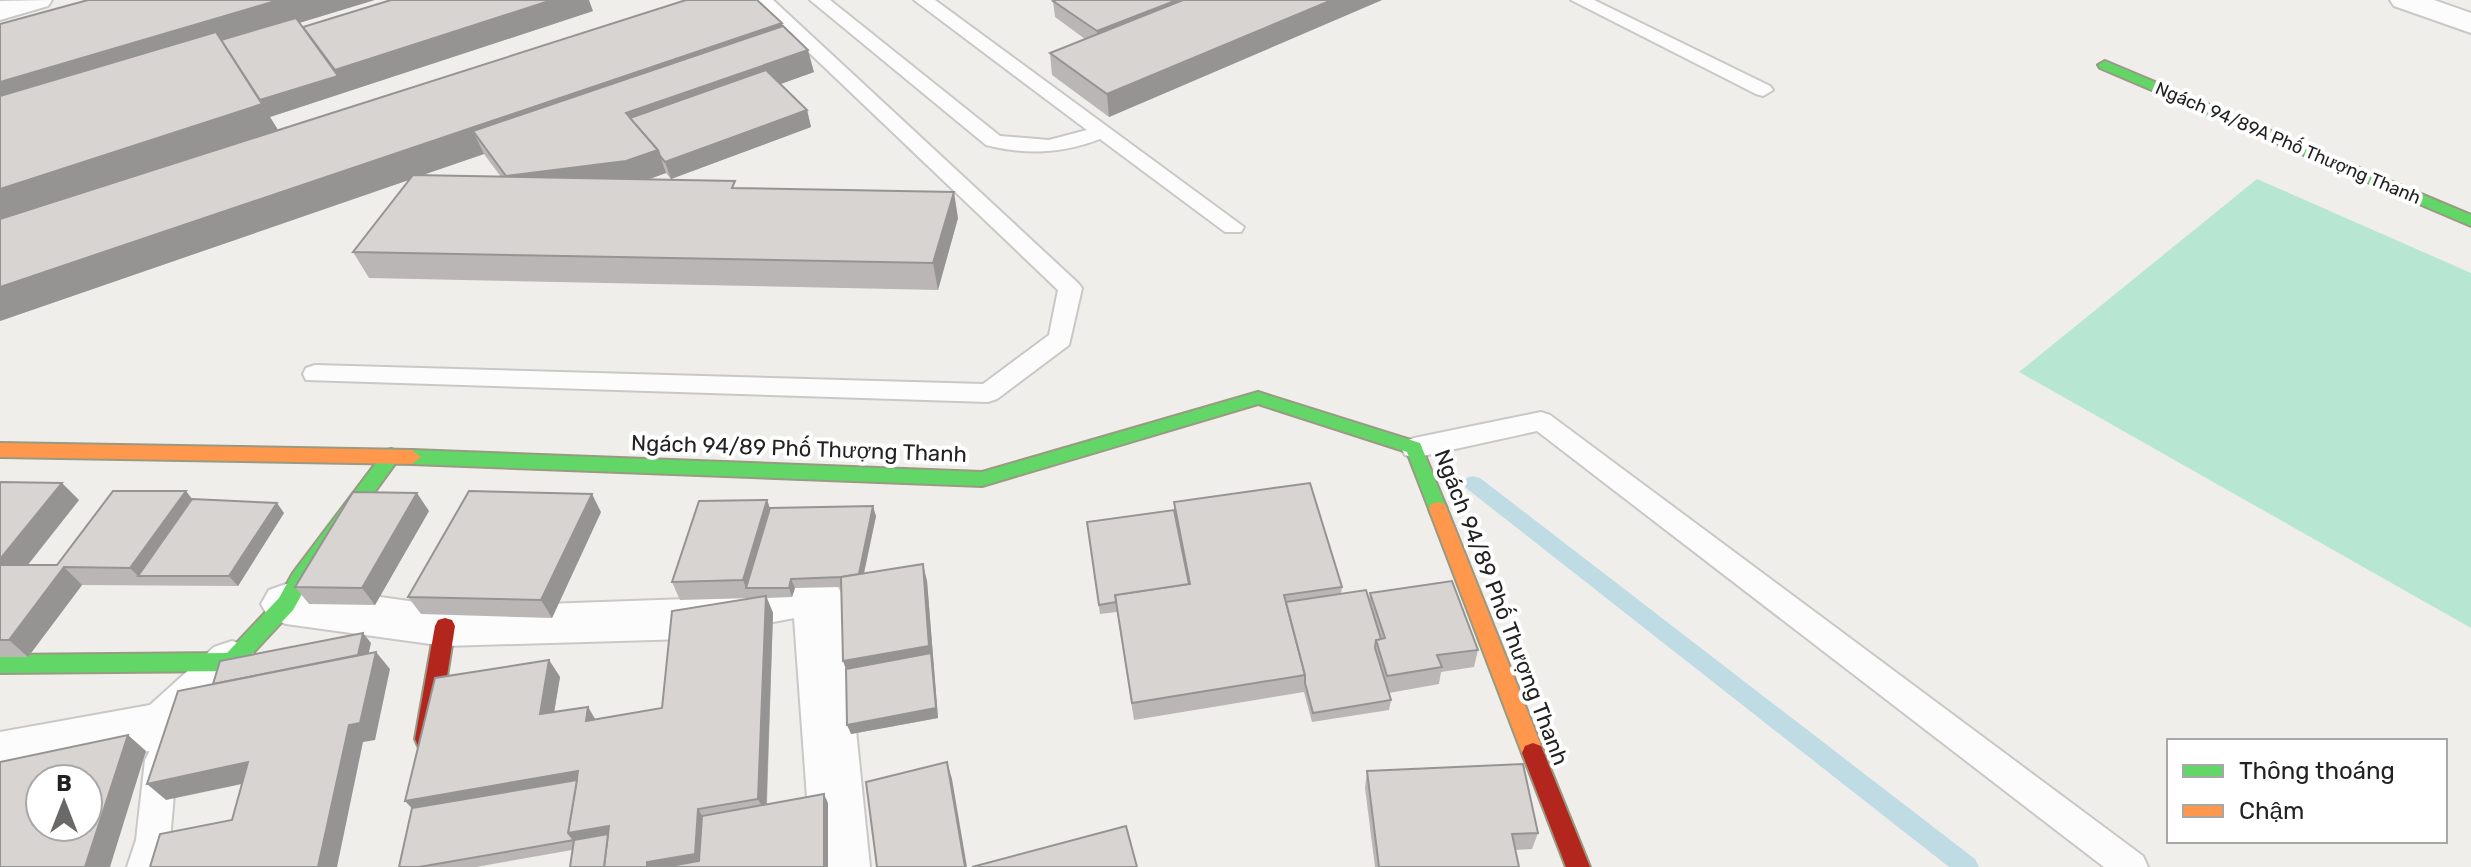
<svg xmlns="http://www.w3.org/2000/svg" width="2471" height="867" font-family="Rubik,sans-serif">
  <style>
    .pitch { fill: #b7e6d2 }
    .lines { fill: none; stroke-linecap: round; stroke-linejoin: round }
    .stream { fill: #bfdbe3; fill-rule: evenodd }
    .lane-casing { stroke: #c9c8c7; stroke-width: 4 }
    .street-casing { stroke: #c9c8c7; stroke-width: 4 }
    .fast-casing { stroke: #999a82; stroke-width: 4 }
    .slow-casing { stroke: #999a82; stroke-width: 4 }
    .jam-casing { stroke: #999a82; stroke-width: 4 }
    .lane { fill: #fdfcfc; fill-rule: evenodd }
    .street { fill: #fdfcfc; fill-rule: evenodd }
    .fast { fill: #63d668; fill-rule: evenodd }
    .slow { fill: #ff974d; fill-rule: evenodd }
    .jam { fill: #b3261e; fill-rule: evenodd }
    .wall { fill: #b9b6b5; fill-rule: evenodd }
    .shaded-wall { fill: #969493 }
    .building { fill: #d7d4d2; stroke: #969493; stroke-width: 2; fill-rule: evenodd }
    .labels { text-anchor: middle; stroke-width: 8; stroke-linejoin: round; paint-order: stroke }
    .far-street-label { font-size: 18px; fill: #222; stroke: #fff }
    .street-label { font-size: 22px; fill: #222; stroke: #fff }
  </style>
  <rect width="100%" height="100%" fill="#f0eeeb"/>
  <polygon class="pitch" points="2257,179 2471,273 2471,628 2019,372"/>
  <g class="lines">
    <polygon class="stream" points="1473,476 1480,478 1975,859 1979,867 1949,867 1466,488 1464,483 1466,478"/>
    <defs>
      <g id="lane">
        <polygon points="754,0 773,0 1078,283 1082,288 1069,345 997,399 988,402 306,380 303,374 306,368 315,365 983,384 1049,335 1058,290"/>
        <path d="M810,0h20l170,136 49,4 38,-10 -173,-130h21l309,227 -3,5h-16l-125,-93c-39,15 -74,16 -114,6z"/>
        <polygon points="1571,0 1594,0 1770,86 1773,90 1763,96 1756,94"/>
        <polygon points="1541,412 1550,415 2143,856 2148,867 2104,867 1537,431 1414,458 1405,455 1401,448 1405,441 1414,438"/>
        <polygon points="161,746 172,750 177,760 170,840 161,867 127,867 136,840 145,760 150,750"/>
      </g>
      <g id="street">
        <polygon points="52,0 48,6 0,20 0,1"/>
        <polygon points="2390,0 2434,0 2471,13 2471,33 2394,6"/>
        <polygon points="817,574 834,580 842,594 870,867 812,867 794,618 687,639 445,646 286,624 269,618 261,604 269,590 286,584 445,606 517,605 687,599"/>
        <polygon points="232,641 250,647 258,662 250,677 183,741 164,748 0,780 0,732 150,705 214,647"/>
      </g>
      <g id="fast">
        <polygon points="2105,61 2471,215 2471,226 2100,68 2098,65"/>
        <polygon points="1258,392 1420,443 1447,509 1445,514 1431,514 1407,452 1258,404 982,486 412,464 403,457 412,450 982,472"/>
        <polygon points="391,449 397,451 400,456 397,461 307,585 293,610 239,668 232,671 0,673 0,655 227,653 279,598 293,573 385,451"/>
      </g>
      <g id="slow">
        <polygon points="0,443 412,450 421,457 412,464 0,457"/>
        <polygon points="1438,502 1445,504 1447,509 1544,753 1541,760 1533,763 1525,760 1522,753 1429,509 1431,504"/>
      </g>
      <g id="jam">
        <polygon points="445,618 452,620 455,626 437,739 434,746 426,749 418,746 415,739 435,626 438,620"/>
        <polygon points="1533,743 1541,746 1544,753 1590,867 1566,867 1522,753 1525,746"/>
      </g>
    </defs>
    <use href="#lane" class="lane-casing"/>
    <use href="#street" class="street-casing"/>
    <use href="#fast" class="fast-casing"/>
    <use href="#slow" class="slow-casing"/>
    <use href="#jam" class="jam-casing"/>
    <use href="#lane" class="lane"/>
    <use href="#street" class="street"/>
    <use href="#fast" class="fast"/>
    <use href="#slow" class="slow"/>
    <use href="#jam" class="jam"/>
  </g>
  <g class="wall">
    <polygon points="1056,0 1382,0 1109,117 1052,75 1050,53 1085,39 1055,17 1053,1"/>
    <path d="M593,11l-323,106 8,13 505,-104 31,46 -34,12 27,26 4,17 -140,52 -5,-6 -19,7 90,8 221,30 -20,72 -569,-12 -16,-26 56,-72 -409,141 300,-298 6,9zM484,154l17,23 -80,-2z"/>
    <polygon points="0,482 79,500 28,565 57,565 192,499 284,513 238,586 82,585 28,657 0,657"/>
    <polygon points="767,500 770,508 876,516 864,573 927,581 938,718 851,734 841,587 795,588 792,597 767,598 773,613 767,805 828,803 828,867 570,867 572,850 476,867 399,867 549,660 560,677 554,712 588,707 595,719 662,708 753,598 680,600 672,582"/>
    <polygon points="1174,502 1342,587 1341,594 1369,600 1370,593 1478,650 1474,667 1441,672 1439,684 1389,693 1391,700 1389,710 1312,722 1304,692 1134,720 1117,612 1100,614 1087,522 1174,510"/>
    <polygon points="429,511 375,605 309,604 295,587"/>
    <polygon points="601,512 552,618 421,614 408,597"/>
    <polygon points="1367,771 1538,833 1532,849 1515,850 1519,867 1375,867 1365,788"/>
  </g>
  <g class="shaded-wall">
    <polygon points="279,0 375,0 0,114 0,82"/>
    <polygon points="552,0 589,0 593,11 270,117 278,130 0,223 0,189 259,101 338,76 335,70"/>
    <polygon points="1177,0 1210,0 1099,48 1097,31"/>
    <polygon points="1332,0 1382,0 1109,117 1107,94"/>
    <polygon points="782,23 789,48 473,131 484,154 0,321 0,287"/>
    <polygon points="808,50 814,72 641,134 626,113"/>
    <polygon points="807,110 811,127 671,179 665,162"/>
    <polygon points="658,150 666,173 635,184 516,199 506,176"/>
    <polygon points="954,192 958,218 938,290 933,263"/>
    <polygon points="62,483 79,500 14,582 0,569 0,559"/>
    <polygon points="186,491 200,509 138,576 130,568"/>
    <polygon points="417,493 429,511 375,605 362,588"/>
    <polygon points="592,494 601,512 552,618 541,600"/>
    <polygon points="767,500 773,518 746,588 743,580"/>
    <polygon points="277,503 284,513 238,586 229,576"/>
    <polygon points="873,506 876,516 861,587 858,577"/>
    <polygon points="923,564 927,581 938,718 851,734 847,725 849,678 843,661"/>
    <polygon points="64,567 82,585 28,657 9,640"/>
    <polygon points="791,579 795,588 792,597 789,588"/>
    <polygon points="766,596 773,613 766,815 758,799"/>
    <polygon points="363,633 371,643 364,675 219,702"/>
    <polygon points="376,652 390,669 375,740 363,742 337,867 318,867 349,725"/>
    <polygon points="549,660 560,677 551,731 540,714"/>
    <polygon points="588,707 598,724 586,721"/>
    <polygon points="128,735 146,751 110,867 85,867"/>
    <polygon points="248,762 265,779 166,800 147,784"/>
    <polygon points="947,762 952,779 967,867 965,867"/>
    <polygon points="578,771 609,826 620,842 580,849 568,833 420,817 405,801"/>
    <polygon points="824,794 828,803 828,867 824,867"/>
    <polygon points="698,809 708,825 704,867 647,867 647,862"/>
  </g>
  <g class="building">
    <polygon points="88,0 279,0 0,82 0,24"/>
    <polygon points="391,0 552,0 335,70 303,27"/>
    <polygon points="686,0 757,0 782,23 0,287 0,219"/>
    <polygon points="1056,0 1177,0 1097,31 1053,1"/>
    <polygon points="1183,0 1332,0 1107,94 1050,53"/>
    <polygon points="296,18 338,76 260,100 221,40"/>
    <polygon points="783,26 808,50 626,113 658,150 626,161 506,176 473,131"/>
    <polygon points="216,32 262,104 0,189 0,96"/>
    <polygon points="766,70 807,110 665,162 660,156 658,150 630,118"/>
    <polygon points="413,175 735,181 732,188 954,192 933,263 353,252"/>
    <polygon points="0,482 62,483 0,559"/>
    <polygon points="1310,483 1342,587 1284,595 1305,675 1132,703 1115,595 1190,584 1174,502"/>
    <polygon points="113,491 186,491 130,568 64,567 9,640 0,640 0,565 57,565"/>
    <polygon points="469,491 592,494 541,600 408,597"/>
    <polygon points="353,492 417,493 362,588 295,587"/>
    <polygon points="192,499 277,503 229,576 138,576"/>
    <polygon points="767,500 743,580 672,582 699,501"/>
    <polygon points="873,506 859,574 841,577 791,579 789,588 746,588 770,508"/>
    <polygon points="1174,510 1189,584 1115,595 1116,602 1099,605 1087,522"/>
    <polygon points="923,564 929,646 843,661 841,577"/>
    <polygon points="1452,581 1478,650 1437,655 1442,667 1387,676 1376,640 1385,638 1370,593"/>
    <polygon points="1366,590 1381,639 1376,640 1375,648 1391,700 1313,713 1305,683 1305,675 1286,602"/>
    <polygon points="766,596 758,799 698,809 695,854 647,862 647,867 604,867 609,826 568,833 578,771 405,801 435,678 549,660 540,714 588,707 586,721 662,708 672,611"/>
    <polygon points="363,633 358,655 213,684 220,661"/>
    <polygon points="376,652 360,723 349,725 318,867 150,867 160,834 232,820 248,762 147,784 178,691"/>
    <polygon points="931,653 936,708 847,725 846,669"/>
    <path d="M128,735l-43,132h-85v-105zM40,779h48v48h-48z"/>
    <polygon points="947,762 965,867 877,867 866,782"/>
    <polygon points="1523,764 1538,833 1512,834 1519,867 1379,867 1367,771"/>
    <polygon points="577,780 568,833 574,840 419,867 399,867 412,808"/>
    <polygon points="824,794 824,867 665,867 699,861 702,816"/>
    <polygon points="1126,826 1137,867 972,867"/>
    <polygon points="608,834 604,867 570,867 574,840"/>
  </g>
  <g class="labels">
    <g class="far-street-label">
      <text transform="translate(2288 143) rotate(23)" y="6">Ngách 94/89A Phố Thượng Thanh</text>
    </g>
    <g class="street-label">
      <text transform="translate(799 448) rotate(2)" y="8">Ngách 94/89 Phố Thượng Thanh</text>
      <text transform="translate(1502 607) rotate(69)" y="8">Ngách 94/89 Phố Thượng Thanh</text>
    </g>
  </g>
  <rect x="2167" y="739" width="280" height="104" fill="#ffffff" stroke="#a7a7a7" stroke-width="2"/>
  <rect x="2183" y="765" width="40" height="12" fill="#63d668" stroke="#a7a7a7" stroke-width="2"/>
  <text x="2239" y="779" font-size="24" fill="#222222">Thông thoáng</text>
  <rect x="2183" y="805" width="40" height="12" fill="#ff974d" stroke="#a7a7a7" stroke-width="2"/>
  <text x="2239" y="819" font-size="24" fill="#222222">Chậm</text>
  <g transform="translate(64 803)"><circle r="38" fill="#ffffff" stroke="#a7a7a7" stroke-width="2"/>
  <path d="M0-6L14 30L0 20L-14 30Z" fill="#6a6968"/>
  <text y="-12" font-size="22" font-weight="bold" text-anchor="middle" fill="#222222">B</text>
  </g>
</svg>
